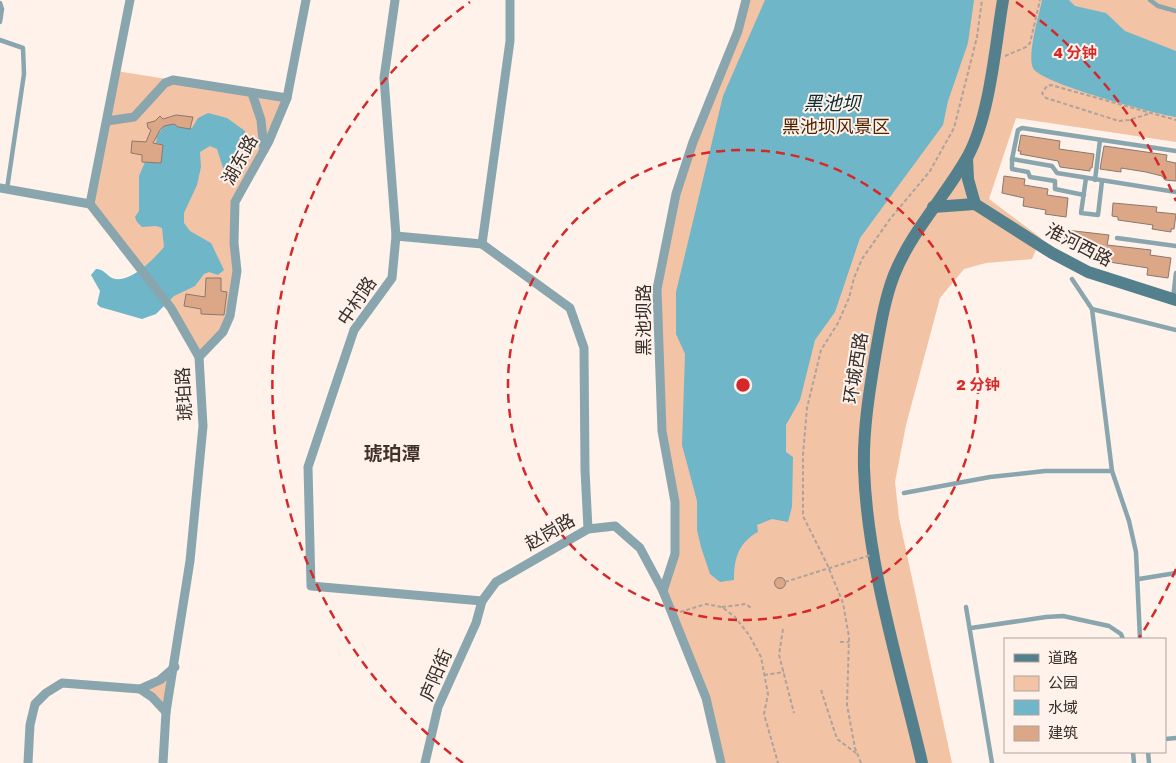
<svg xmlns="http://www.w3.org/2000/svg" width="1176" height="763" font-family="'Golos Text','Noto Sans SC',sans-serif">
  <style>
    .green { fill: #f3c3a6 }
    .water { fill: #6eb6c8 }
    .building { fill: #dca787; stroke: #8a786e }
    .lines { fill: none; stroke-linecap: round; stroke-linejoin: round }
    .path { stroke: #ada39d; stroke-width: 2; stroke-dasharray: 4 2.5; stroke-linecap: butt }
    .lane { stroke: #89a6ae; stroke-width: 4.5 }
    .street { stroke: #89a6ae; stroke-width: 9 }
    .secondary { stroke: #53808c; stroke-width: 12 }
    .path-bridge { stroke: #ada39d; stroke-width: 2; stroke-dasharray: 4 2.5; stroke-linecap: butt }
    .ring { fill: none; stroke: #d62828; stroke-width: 2.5; stroke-dasharray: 9 6 }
    .labels { text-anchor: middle; stroke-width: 4; stroke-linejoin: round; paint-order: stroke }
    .park-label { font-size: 18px; fill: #532300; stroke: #fef2eb }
    .street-label { font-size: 18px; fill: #362e2a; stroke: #fef2eb }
    .water-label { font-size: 19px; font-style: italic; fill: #0a2f37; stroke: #fef2eb }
    .neighbourhood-label { font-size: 19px; font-weight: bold; fill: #413229; stroke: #fef2eb }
    .centre { fill: #d62828; stroke: #fef2eb; stroke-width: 2.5 }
    .ring-label { font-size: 15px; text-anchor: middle; font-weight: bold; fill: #d62828; stroke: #fef2eb; stroke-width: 4; stroke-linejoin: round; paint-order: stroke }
  </style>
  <rect width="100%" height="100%" fill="#fef2eb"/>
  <g class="green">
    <polygon points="746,0 1176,0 1176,142 1016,118 989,199 1041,238 1032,259 986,263 964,269 940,298 906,425 895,482 899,518 952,763 721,763 706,698 664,591 675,554 675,502 662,431 657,289 676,194"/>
    <polygon points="116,71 287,98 235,202 237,271 230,316 199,357 171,308 90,204"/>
    <polygon points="175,667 166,712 140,689"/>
  </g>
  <g class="water">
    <path d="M765,0h209l-6,43 -20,58 -5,24 -83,113 -25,74 -20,28 -15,60 -14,25v27l7,5 -1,50 -4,15 -16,-3 -15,6 1,7c-20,11 -24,27 -24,48l-14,2 -10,-8 -9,-27 -4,-17v-29l-15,-56 3,-91 -9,-20v-42l47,-196z"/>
    <path d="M1042,0h27l6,6 31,7 19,18 51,20v66c-20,-3 -137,-34 -143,-49 -6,-14 6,-52 9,-68z"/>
    <path d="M208,113l19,5 18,13c3,16 0,36 -15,45l-5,-2 -8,-25 -7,-3 -10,6 1,15 -4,18 -13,28v10l6,8 21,12 13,27 -6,5 -9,-3 -5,2 -9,12 -21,10 -18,18 -14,5 -42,-12 -3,-3 3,-13 -9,-16 5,-6c8,0 10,6 16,9 17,7 42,-19 52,-31l-2,-19 -6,-2 -14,1 -5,-5 -2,-5 4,-6v-35l6,-14 16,1 2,-18 -7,-2 1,-7 7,-10 10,-2 4,3 14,1 6,-10z"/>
  </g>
  <g class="building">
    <polygon points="176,115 193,117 190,129 178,127 174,124 164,126 160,130 153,143 163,145 161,163 142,162 142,155 131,153 132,141 146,142 151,130 148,128 147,123 155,121 160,116 163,119"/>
    <polygon points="1021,135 1060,141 1059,149 1094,154 1092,168 1090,168 1090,171 1060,167 1058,161 1020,154 1021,151 1018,151"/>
    <polygon points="1104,146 1167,155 1166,161 1176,163 1176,181 1165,180 1162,176 1146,172 1121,168 1121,172 1100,169"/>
    <polygon points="1004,176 1025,179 1024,185 1048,189 1047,195 1068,198 1066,217 1045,214 1046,210 1023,206 1024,198 1002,193"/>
    <polygon points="1113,203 1157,207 1156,212 1176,214 1174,229 1171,229 1171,232 1152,229 1153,225 1118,220 1118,217 1112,216"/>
    <polygon points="1066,230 1109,235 1107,245 1151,250 1150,255 1171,258 1168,278 1147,275 1148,268 1109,262 1110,254 1096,252 1095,254 1088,253 1083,251 1084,246 1064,243"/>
    <polygon points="206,278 221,278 221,291 227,292 224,315 201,314 201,309 184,306 186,294 205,297"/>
    <circle cx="780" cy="583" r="5.5"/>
  </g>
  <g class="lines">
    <g class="path">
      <polyline points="1005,56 1026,47 1030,43 1040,0"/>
      <polyline points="1148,114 1129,120 1119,121 1046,98 1042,93 1047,86 1051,85 1176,120"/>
      <polyline points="722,607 746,604 751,608"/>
      <polyline points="680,612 706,604 722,607 735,617 749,635 761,657 768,694 764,714 778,763"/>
      <polyline points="783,629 779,655 794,713"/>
      <polyline points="840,642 849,642"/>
      <polyline points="764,675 784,672"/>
      <polyline points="821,690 837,739 856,753"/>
      <polyline points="861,763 855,748 847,705 849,637 843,603 827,564 803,516 803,455 807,408 821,350 838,323 849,298 854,278 862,259 890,219 930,171 954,128 977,37 982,0"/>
    </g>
    <g class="lane">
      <polyline points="1150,0 1158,6 1176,11"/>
      <polyline points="0,3 2,9 0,22"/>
      <polyline points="0,40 23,48 24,74 7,189"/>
      <polyline points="1012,159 1018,130 1022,128 1176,151"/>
      <polyline points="1086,178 1081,213 1098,215 1102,181"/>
      <polyline points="1095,180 1100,140"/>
      <polyline points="1084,195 1055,189 1055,181 1030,177 1028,172 1012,169 1012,159 1052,166 1057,173 1176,192"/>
      <polyline points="1117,238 1176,246"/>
      <polyline points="1072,279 1092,309 1112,471 1129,521 1136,552 1140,639"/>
      <polyline points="1173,298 1176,273"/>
      <polyline points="1092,309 1176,330"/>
      <polyline points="904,493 990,477 1045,471 1112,471"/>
      <polyline points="1139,579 1176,573"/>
      <polyline points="966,607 992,763"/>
      <polyline points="971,628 1046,617 1063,616 1109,626 1121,634 1123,639"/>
      <polyline points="1165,739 1176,738"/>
      <polyline points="1133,752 1134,763"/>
      <polyline points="1148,752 1149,763"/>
    </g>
    <g class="street">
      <polyline points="130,0 90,204 171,308 199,357 203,426 190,561 166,712 163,763"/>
      <polyline points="395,0 384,78 396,236 392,278 354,330 308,467 311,586 482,601 496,582 588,529 615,526 640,548 663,591 706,698 721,763"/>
      <polyline points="510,0 510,41 482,244 570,308 584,348 585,470 588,529"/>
      <polyline points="252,93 261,120 264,150"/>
      <polyline points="107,121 134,117 165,83 173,80 287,98"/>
      <polyline points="0,188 90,204"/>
      <polyline points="396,236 482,244"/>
      <polyline points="199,357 223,332 230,316 237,271 234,243 235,202 269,141 287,98 306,0"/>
      <polyline points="663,591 675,554 675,502 662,431 657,289 676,194 693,142 738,31 746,0"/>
      <polyline points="140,689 160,680 175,667"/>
      <polyline points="28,763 30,725 35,704 46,693 62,683 140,689 152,697 166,712"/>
      <polyline points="425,763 438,707 476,623 482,601"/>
    </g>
    <g class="secondary">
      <polyline points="967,158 968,179 975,204"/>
      <polyline points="975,204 1052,253 1088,272 1176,300"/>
      <polyline points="933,207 975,204"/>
      <path d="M922,763c-22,-95 -55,-198 -58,-295 -1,-37 5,-75 11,-111 5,-28 9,-56 19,-82 18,-45 51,-78 74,-119 22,-41 27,-109 35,-156"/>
    </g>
    <polyline class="path-bridge" points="785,582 871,555"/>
  </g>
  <g class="ring">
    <circle cx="743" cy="385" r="235"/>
    <path d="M1176 569A470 470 0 0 1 1139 638M463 763A470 470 0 0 1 470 2M1016 2A470 470 0 0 1 1176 201"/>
  </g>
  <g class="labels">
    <g class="park-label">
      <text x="836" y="133">黑池坝风景区</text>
    </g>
    <g class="street-label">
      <text transform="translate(240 160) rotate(-61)" y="6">湖东路</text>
      <text transform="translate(1079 245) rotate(27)" y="6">淮河西路</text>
      <text transform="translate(357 301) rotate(-56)" y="6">中村路</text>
      <text transform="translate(644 320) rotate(-90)" y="6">黑池坝路</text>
      <text transform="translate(856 368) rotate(-81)" y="6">环城西路</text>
      <text transform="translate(184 394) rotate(-93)" y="6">琥珀路</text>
      <text transform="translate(550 532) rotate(-30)" y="6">赵岗路</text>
      <text transform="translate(436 675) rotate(-67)" y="6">庐阳街</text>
    </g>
    <g class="water-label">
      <text x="832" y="110">黑池坝</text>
    </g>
    <g class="neighbourhood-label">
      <text x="392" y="460">琥珀潭</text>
    </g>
  </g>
  <circle cx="743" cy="385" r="8" class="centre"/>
  <g class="ring-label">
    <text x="1075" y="58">4 分钟</text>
    <text x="978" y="390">2 分钟</text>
  </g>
  <rect x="1004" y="638" width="162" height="115" fill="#fef2eb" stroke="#aea49e"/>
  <rect x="1014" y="654" width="25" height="8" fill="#53808c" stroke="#aea49e"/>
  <text x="1048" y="663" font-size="15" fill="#362e2a">道路</text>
  <rect x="1014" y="676" width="25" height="15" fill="#f3c3a6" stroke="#aea49e"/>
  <text x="1048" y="688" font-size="15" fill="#362e2a">公园</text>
  <rect x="1014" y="700" width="25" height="15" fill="#6eb6c8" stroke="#aea49e"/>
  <text x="1048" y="713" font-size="15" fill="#362e2a">水域</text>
  <rect x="1014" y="726" width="25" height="15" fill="#dca787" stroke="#aea49e"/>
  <text x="1048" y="738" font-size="15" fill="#362e2a">建筑</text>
</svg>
